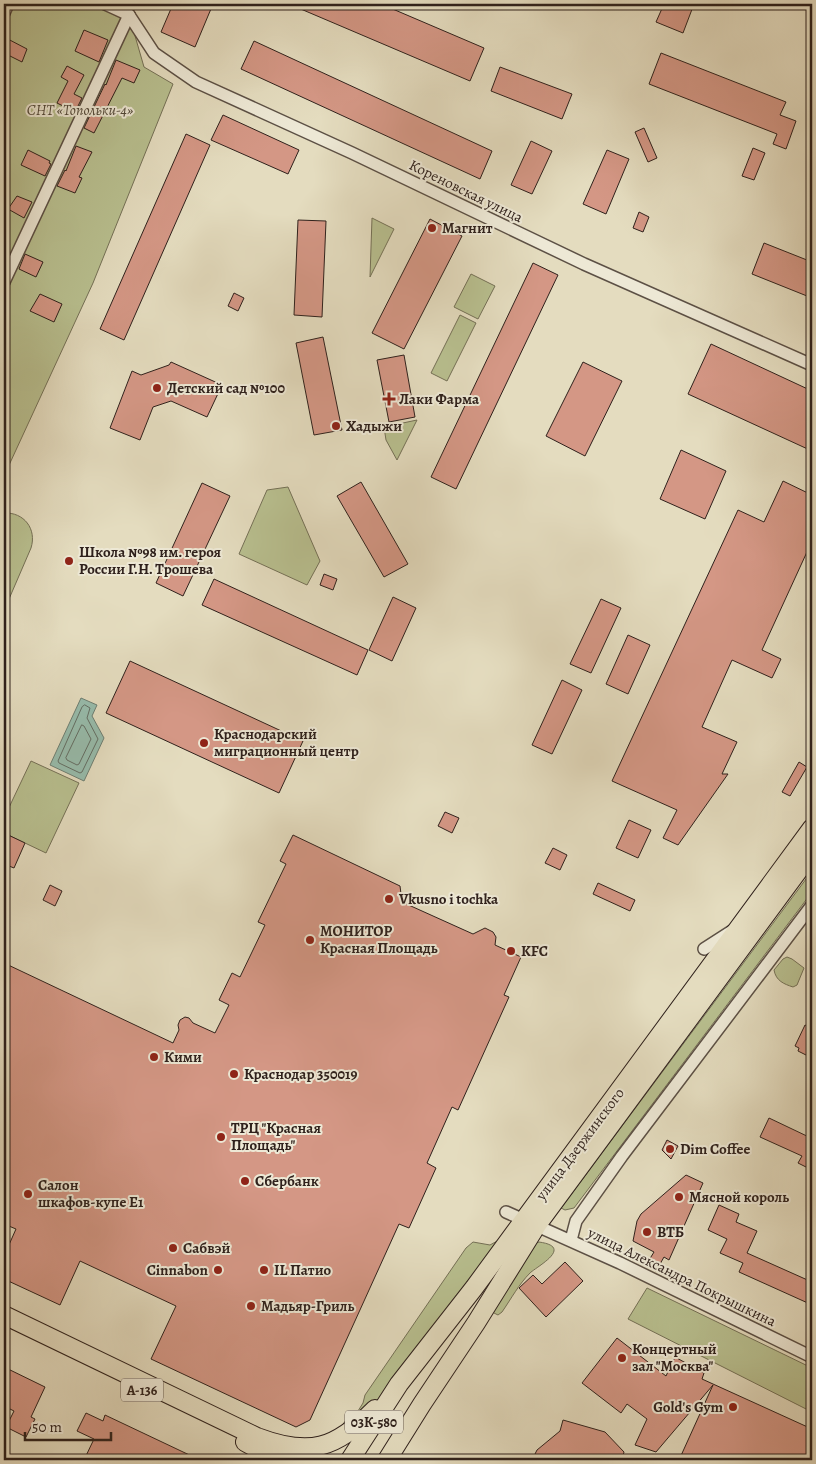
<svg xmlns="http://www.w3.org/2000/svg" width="816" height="1464" font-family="Alegreya,serif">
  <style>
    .green { fill: #b8bf8f; stroke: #747056 }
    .water { fill: #97bcac; stroke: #6d7e72 }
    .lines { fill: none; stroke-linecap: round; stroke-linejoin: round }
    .shore { stroke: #636e64; stroke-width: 1 }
    .building { fill: #d49785; stroke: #2f211c }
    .minor-casing { stroke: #5c5045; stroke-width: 14 }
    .primary-casing { stroke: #2f211c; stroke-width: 20 }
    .minor { stroke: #ede8d5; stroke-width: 11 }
    .primary { stroke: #e4dcbf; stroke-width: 18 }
    .poi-dot { fill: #8f2418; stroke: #ede8d5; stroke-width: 2 }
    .labels { text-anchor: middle; stroke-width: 4; stroke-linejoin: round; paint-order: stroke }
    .shield { fill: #ede8d5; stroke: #685d54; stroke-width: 1 }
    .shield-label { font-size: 14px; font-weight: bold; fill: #2f211c }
    .park-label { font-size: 15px; font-style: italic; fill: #514839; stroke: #ede8d5 }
    .street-label { font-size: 15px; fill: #2f211c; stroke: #ede8d5 }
    .poi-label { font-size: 15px; font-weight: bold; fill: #2f211c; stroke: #ede8d5; text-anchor: start }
  </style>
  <rect width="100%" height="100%" fill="#e4dcbf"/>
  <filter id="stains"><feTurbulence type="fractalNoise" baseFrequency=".004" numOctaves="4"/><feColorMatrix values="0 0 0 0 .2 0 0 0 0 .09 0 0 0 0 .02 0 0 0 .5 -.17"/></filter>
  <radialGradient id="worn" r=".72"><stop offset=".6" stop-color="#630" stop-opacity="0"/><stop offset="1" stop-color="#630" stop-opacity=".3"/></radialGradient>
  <g class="green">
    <polygon points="4,4 108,4 129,15 144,67 173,84 93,283 4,476"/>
    <polygon points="372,218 394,229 370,277"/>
    <polygon points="471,274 495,286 478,319 454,307"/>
    <polygon points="460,315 476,323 447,381 431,373"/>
    <polygon points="417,420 397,460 386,440 384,427"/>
    <polygon points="288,487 320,561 307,585 239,554 267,490"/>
    <path d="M4,513c20,-1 33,16 27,35l-22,51 -5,8z"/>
    <polygon points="31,761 79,783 46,853 4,833 4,818"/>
    <polygon points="812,871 812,892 574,1208 565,1210 561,1208"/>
    <path d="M787,957l5,2 12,9 -7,17 -4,2c-9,-3 -17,-6 -19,-17l9,-11z"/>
    <polygon points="499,1240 477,1272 374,1406 338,1431 346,1420 358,1411 363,1403 365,1395 466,1248 473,1242 490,1245"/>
    <path d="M539,1242c36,5 -3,25 -9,31 -11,11 -19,26 -28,39l-4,3 -6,-3 42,-68z"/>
    <polygon points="647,1288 812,1368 812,1412 628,1319"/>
  </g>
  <polygon class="water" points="81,698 97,705 92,716 104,738 84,781 50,765"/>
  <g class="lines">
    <g class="shore">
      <polygon points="85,705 90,708 87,718 98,739 82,772 80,773 59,763 58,761 82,707"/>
      <polygon points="82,725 84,726 91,739 79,764 77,765 67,760 66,758"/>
    </g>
  </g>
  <g class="building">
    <polygon points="173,4 213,4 195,47 161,32"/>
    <polygon points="289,4 381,4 484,48 470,81"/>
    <polygon points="664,4 694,4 683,33 656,22"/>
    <polygon points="84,30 108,40 99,62 75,51"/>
    <polygon points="4,37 27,49 22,62 4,53"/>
    <polygon points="254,41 492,151 480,179 241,69"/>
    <polygon points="661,53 786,102 780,115 796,121 786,149 773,144 777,134 649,84"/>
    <polygon points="116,60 140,70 134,83 122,78 94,133 84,128 105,84 106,85"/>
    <polygon points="67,66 84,75 74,94 82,98 75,112 57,103 68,81 61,77"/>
    <polygon points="500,67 572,94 562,119 491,91"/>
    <polygon points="223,115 299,150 288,174 211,140"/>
    <polygon points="644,128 657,158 648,162 635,132"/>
    <polygon points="186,134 210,145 124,340 100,329"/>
    <polygon points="531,141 552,151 532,194 511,185"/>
    <polygon points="76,146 92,152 79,177 82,178 75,193 57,186 65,170 66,171"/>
    <polygon points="753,148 765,153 754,180 742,176"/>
    <polygon points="28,150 50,161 49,163 51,164 45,176 21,165"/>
    <polygon points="607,150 629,159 606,214 583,204"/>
    <polygon points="17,196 32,202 24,218 8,209"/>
    <polygon points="639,212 649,217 643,232 633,228"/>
    <polygon points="430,219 462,236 404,349 372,333"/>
    <polygon points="298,220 326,221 322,317 294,315"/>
    <polygon points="764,243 812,262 812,298 752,274"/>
    <polygon points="25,254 43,262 36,277 19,269"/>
    <polygon points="533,263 558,275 456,489 431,477"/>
    <polygon points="234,293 244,298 238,311 228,306"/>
    <polygon points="40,294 62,304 54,322 30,311"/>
    <polygon points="323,337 342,430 314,435 296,343"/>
    <polygon points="711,344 812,391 812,451 688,394"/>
    <polygon points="404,355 415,417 389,422 377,360"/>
    <polygon points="171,362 222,385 207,417 171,401 153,407 140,440 110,428 132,371 141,375 169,365"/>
    <polygon points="583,362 622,381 585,456 546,436"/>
    <polygon points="681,450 726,471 705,519 660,499"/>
    <polygon points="783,481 812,495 812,541 762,650 781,659 772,678 732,660 702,727 737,742 722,774 728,774 678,845 663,838 677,810 612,781 738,510 764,522"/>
    <polygon points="361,482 408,564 384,577 337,496"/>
    <polygon points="202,483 230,496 183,596 156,583"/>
    <polygon points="324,574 337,579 333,590 320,585"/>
    <polygon points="214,579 368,650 357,675 202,605"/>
    <polygon points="393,597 416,608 392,661 369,650"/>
    <polygon points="601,599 621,608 591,673 570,664"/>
    <polygon points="628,635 650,645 628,694 606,684"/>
    <polygon points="130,661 303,741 279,793 106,713"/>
    <polygon points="562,680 582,690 552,754 532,745"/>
    <polygon points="799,762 807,767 790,796 782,792"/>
    <polygon points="445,812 459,818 452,833 438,826"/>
    <polygon points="629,820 651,830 638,858 616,848"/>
    <polygon points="4,833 25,843 14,868 4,864"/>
    <polygon points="293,835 400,886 402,902 473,934 485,928 493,932 496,937 495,945 521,957 504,995 509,997 458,1110 452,1107 427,1163 436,1168 409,1228 399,1224 310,1420 296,1427 151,1359 176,1306 80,1261 60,1305 4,1279 4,1256 16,1229 4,1224 4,963 173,1043 179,1030 178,1025 180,1020 185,1017 189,1018 193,1023 215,1033 229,1005 219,1000 232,973 240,977 265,925 258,922 286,864 280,861"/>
    <polygon points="553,848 567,855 560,870 545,863"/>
    <polygon points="598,883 635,900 630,911 593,894"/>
    <polygon points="50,885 62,891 55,906 43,900"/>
    <polygon points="805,1025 812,1028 812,1058 798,1051 799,1048 795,1046"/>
    <polygon points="769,1118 811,1138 808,1143 812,1145 812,1170 798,1163 802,1156 760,1137"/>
    <polygon points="667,1140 678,1146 671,1159 662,1150"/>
    <polygon points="686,1175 703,1183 669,1260 664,1257 656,1271 646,1265 654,1252 633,1241 637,1221 641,1214"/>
    <polygon points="719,1205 739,1214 736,1222 757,1231 747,1253 812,1282 812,1298 810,1304 739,1272 743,1263 720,1253 727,1239 708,1230"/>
    <polygon points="565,1262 583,1281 546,1317 519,1288 533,1275 542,1284"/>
    <polygon points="617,1338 666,1376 675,1357 704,1373 702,1379 812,1429 812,1460 679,1460 713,1385 656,1452 635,1445 647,1419 627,1404 621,1413 582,1383"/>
    <polygon points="4,1367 45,1387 31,1417 35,1419 26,1437 6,1427 14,1411 4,1406"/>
    <polygon points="86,1413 103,1421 105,1415 200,1460 84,1460 94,1439 77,1431"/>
    <polygon points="563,1420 605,1432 624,1452 622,1460 532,1460 537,1450 560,1431"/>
  </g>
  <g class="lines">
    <defs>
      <g id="minor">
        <polyline points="105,4 129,15"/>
        <polyline points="4,13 8,4"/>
        <polyline points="129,15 154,53 196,82 352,153 584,264 812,365"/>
        <polyline points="4,282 129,15"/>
        <polyline points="704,949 732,931"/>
        <polyline points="506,1212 620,1263 812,1357"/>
        <polyline points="571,1240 576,1221 622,1156 812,905"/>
      </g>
      <g id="primary">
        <path d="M4,1315l253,122c53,20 78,12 118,-28"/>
        <polyline points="245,1442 278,1460"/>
        <polyline points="350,1460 399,1384 474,1288 812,828"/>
        <polyline points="387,1460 422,1404 476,1323 537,1225 812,852"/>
      </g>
    </defs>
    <use href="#minor" class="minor-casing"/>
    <use href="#primary" class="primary-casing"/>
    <use href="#minor" class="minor"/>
    <use href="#primary" class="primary"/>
  </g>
  <g class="poi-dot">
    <circle cx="432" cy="228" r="5"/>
    <circle cx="157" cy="388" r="5"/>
    <path d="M386.5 391.5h5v5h5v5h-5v5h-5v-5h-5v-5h5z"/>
    <circle cx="336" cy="426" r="5"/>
    <circle cx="69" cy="561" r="5"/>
    <circle cx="204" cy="743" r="5"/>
    <circle cx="389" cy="899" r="5"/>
    <circle cx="310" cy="940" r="5"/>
    <circle cx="511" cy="951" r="5"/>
    <circle cx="154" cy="1057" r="5"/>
    <circle cx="234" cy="1074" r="5"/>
    <circle cx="221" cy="1137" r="5"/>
    <circle cx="670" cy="1149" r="5"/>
    <circle cx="245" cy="1181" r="5"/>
    <circle cx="28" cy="1194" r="5"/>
    <circle cx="679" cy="1197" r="5"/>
    <circle cx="647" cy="1232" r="5"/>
    <circle cx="173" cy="1248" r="5"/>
    <circle cx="218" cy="1270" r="5"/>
    <circle cx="264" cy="1270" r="5"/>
    <circle cx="251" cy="1306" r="5"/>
    <circle cx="622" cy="1358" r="5"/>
    <circle cx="733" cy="1407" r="5"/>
  </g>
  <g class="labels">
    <g class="shield">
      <rect x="121" y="1378.5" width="42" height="23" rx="4"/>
      <rect x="345" y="1410.5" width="58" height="23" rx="4"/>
    </g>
    <g class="shield-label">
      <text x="142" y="1395">А-136</text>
      <text x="374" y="1427">03К-580</text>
    </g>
    <g class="park-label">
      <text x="80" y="115">СНТ «Топольки-4»</text>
    </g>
    <g class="street-label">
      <text transform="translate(466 191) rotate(26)" y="5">Кореновская улица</text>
      <text transform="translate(580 1144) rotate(-53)" y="5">улица Дзержинского</text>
      <text transform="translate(682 1277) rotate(26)" y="5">улица Александра Покрышкина</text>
    </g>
    <g class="poi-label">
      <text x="442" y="233">Магнит</text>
      <text x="167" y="393">Детский сад №100</text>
      <text x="399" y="404">Лаки Фарма</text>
      <text x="346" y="431">Хадыжи</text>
      <text x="79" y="557">Школа №98 им. героя<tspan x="79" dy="17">России Г.Н. Трошева</tspan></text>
      <text x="214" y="739">Краснодарский<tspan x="214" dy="17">миграционный центр</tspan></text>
      <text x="399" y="904">Vkusno i tochka</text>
      <text x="320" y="936">МОНИТОР<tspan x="320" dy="17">Красная Площадь</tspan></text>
      <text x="521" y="956">KFC</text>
      <text x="164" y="1062">Кими</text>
      <text x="244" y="1079">Краснодар 350019</text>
      <text x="231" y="1133">ТРЦ "Красная<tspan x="231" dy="17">Площадь"</tspan></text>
      <text x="680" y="1154">Dim Coffee</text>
      <text x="255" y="1186">Сбербанк</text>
      <text x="38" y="1190">Салон<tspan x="38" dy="17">шкафов-купе Е1</tspan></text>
      <text x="689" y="1202">Мясной король</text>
      <text x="657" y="1237">ВТБ</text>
      <text x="183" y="1253">Сабвэй</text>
      <text x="208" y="1275" text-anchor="end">Cinnabon</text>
      <text x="274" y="1275">IL Патио</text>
      <text x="261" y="1311">Мадьяр-Гриль</text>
      <text x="632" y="1354">Концертный<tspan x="632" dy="17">зал "Москва"</tspan></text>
      <text x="723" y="1412" text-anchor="end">Gold's Gym</text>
    </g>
  </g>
  <rect width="816" height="1464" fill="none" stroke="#e4dcbf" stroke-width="20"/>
  <rect x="5" y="5" width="806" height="1454" fill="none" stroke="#2f211c" stroke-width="2.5"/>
  <rect x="10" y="10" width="796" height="1444" fill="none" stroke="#2f211c"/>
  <path d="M25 1432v8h86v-8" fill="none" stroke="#2f211c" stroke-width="2.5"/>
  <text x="32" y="1432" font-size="15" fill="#2f211c" stroke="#ede8d5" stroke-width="4" paint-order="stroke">50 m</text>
  <rect width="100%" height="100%" filter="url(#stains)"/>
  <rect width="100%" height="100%" fill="url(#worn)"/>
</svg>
